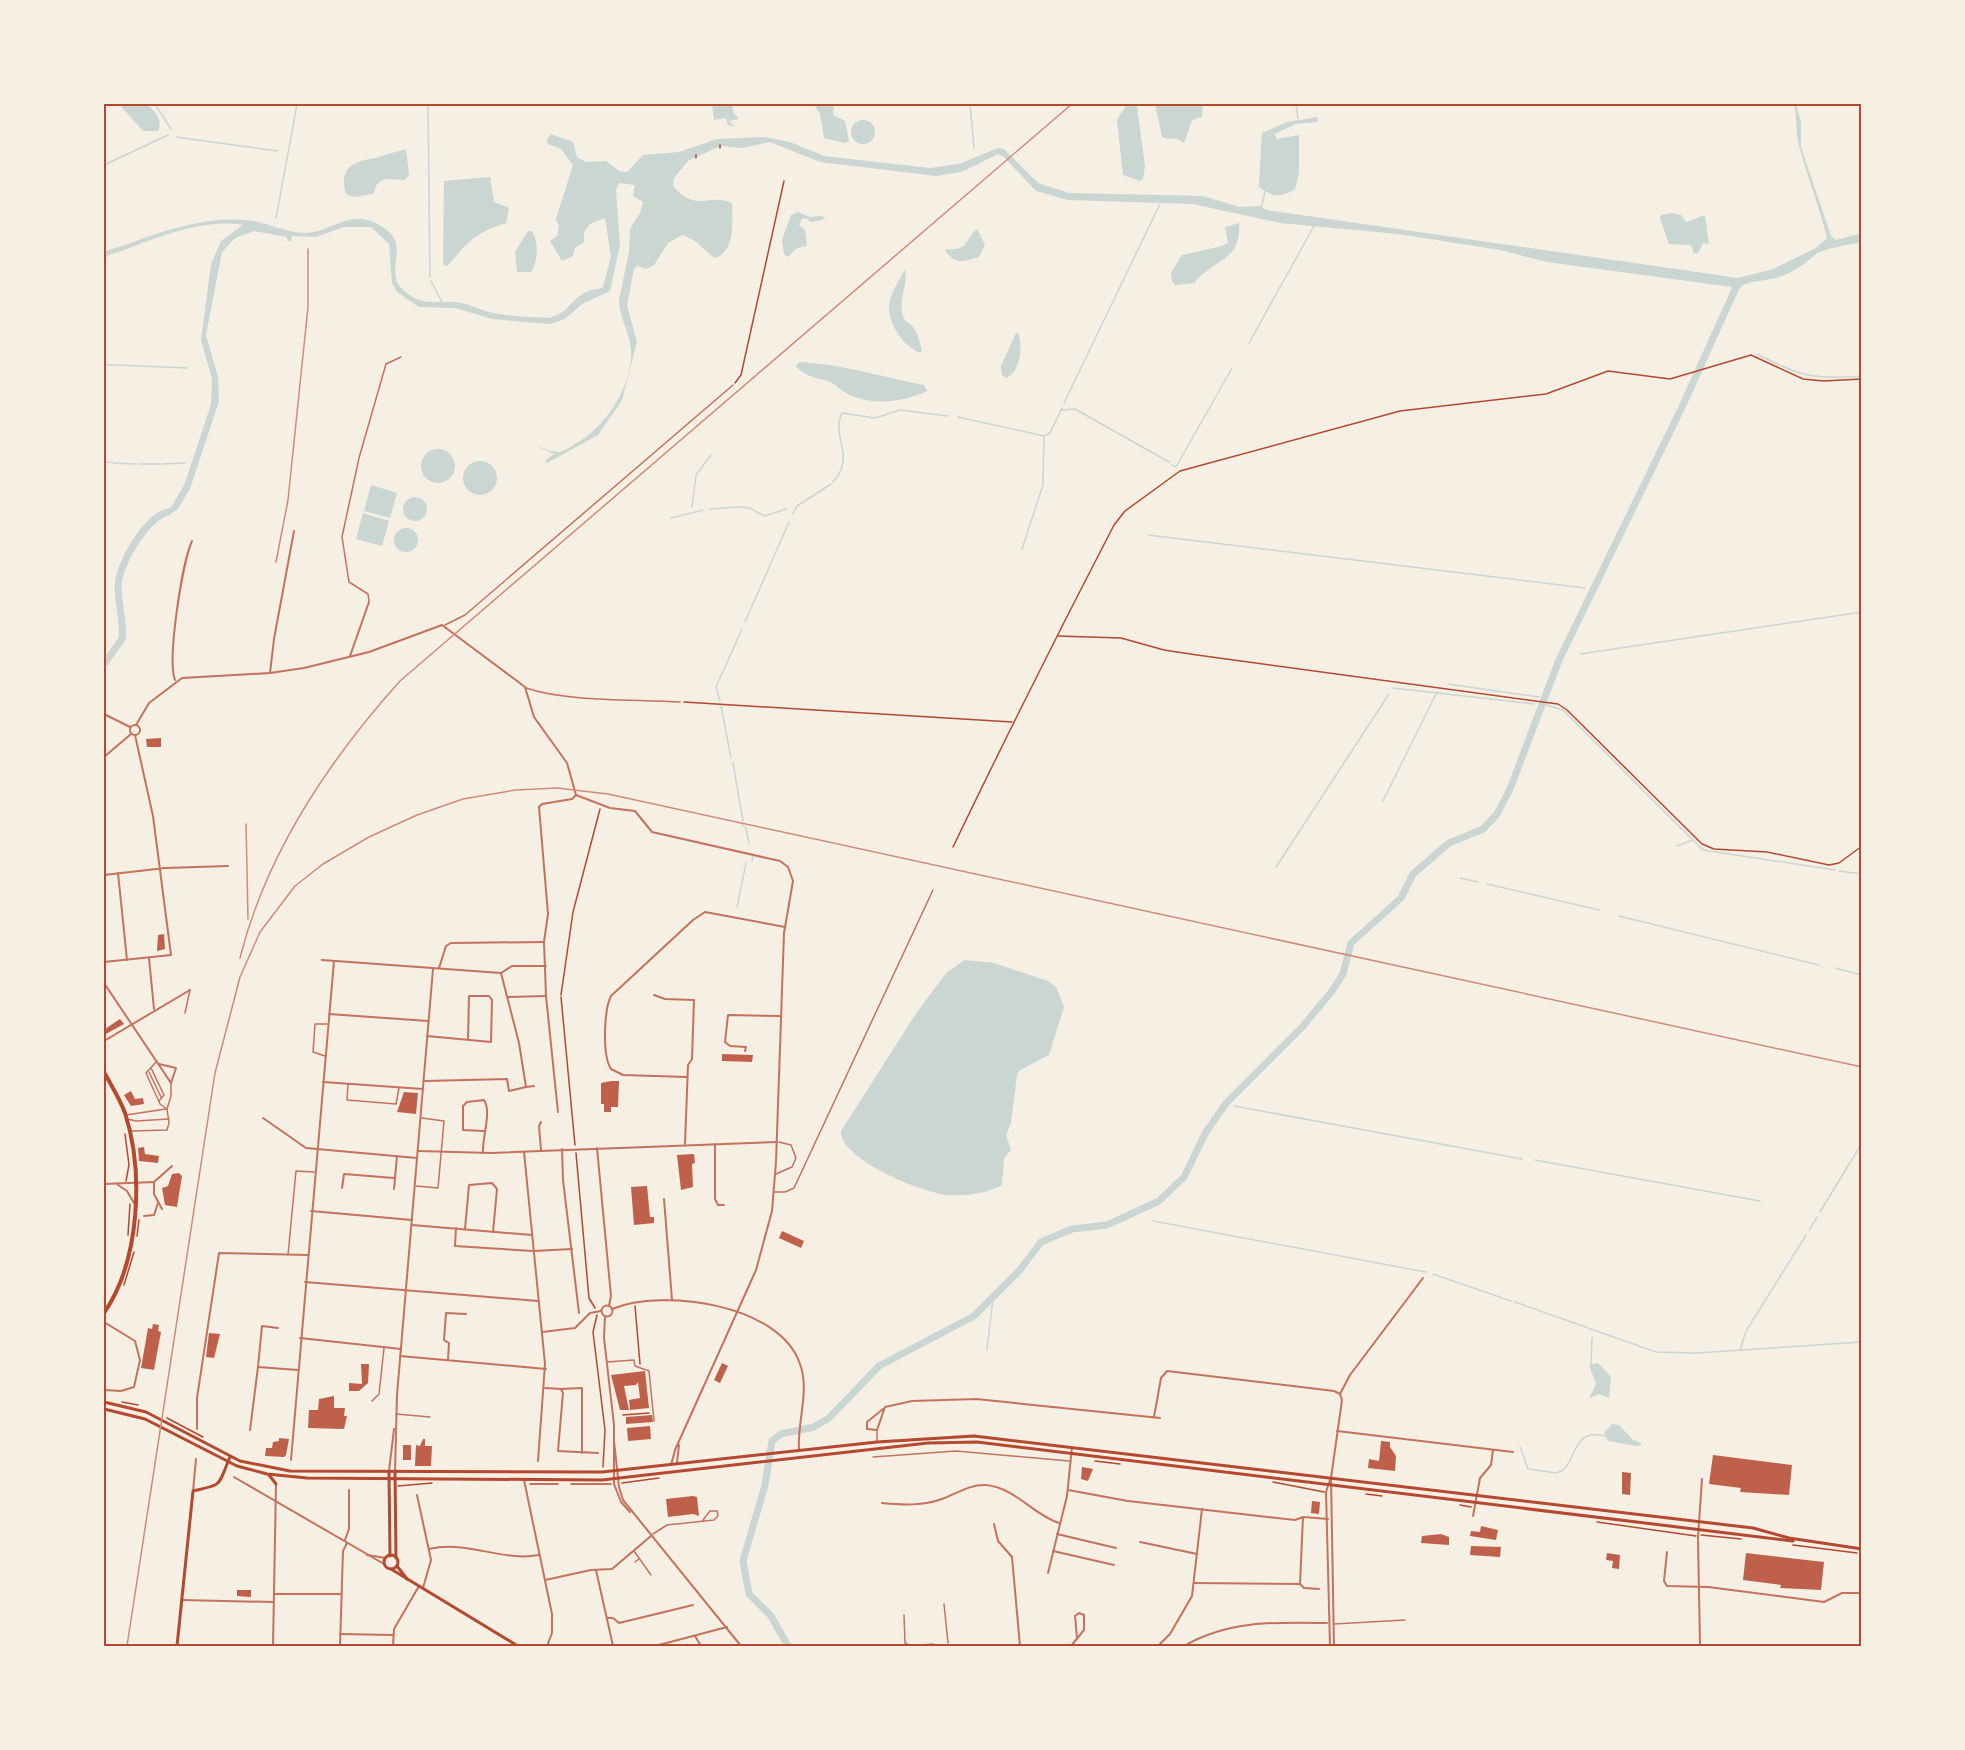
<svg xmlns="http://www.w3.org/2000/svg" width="1965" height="1750" font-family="Ubuntu,sans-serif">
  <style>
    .water { fill: #c9d6d2 }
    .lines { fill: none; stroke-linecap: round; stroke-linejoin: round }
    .stream { stroke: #c9d6d2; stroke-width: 1.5 }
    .river { stroke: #c9d6d2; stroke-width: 7 }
    .building { fill: #bf614a }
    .path { stroke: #b5482f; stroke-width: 1.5 }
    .service { stroke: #c5725c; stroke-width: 1.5 }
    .minor { stroke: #c5725c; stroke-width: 2 }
    .secondary { stroke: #b5482f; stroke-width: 3 }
    .primary { stroke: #b5482f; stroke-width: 4 }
    .rail { stroke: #cf8b77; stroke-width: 1.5 }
    .neatline { fill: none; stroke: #b5482f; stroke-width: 2 }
  </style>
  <rect width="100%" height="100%" fill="#f6efe4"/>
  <g class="water">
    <path d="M119,104h28c8,7 16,16 11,27h-15z"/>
    <polygon points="712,104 732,104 733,112 739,119 729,121 735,127 728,125 726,118 714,120"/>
    <polygon points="814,104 834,104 833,115 845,121 849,141 844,143 824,138 820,114"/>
    <polygon points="1127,104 1137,106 1145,166 1143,179 1140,181 1123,175 1117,120"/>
    <polygon points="1155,104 1203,104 1202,117 1192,120 1184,143 1176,138 1167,139 1162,137"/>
    <path d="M1794,104h2l5,19v24l30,89 5,4 26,-7 -1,9c-8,2 -40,7 -45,12 -12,11 -28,22 -45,25 -11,3 -27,1 -34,12l-5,-4 -185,-25 -47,-12 -102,-16 -118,-11 -87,-19 -125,-4 -32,-9 -32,-34 -6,-3 -36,18 -26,4 -116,-14 -50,-20 -27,6 -22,-2 -32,14 -15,18 -1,8c24,28 36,6 59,17 0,19 4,47 -17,55 -14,-9 -16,-18 -33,-23l-14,8 -14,22 -8,4 -8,-3 -4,3 -7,36 10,37 -15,58 -24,35 -51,28 -2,-2 9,-7 -18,-8c7,2 15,6 22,6 6,0 12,-5 17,-8 30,-15 59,-60 56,-95 -1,-16 -13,-35 -12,-49l10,-48 1,-23 10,-16 3,-11 -10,-6 2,-11 -16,-2 -3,7 4,55 -10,46 -28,13 -17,15 -16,5 -57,-5 -37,-11 -36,-1 -22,-15 -5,-9 -3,-39 -18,-17h-27l-28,10 -24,-1 -1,5h-4v-4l-33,-6 -19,7 -13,14 -16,83 12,42 1,24 -29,88 -13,21 -9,5 -7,-1 11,-8 13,-23 26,-79 1,-25 -11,-39 10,-76 10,-23 22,-16c-45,-8 -97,18 -139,32v-5c45,-15 92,-36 141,-32 21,1 41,14 62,13 27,-2 44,-26 74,-7 26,16 11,30 15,52 1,9 15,19 23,22 12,4 23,1 36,2 12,1 23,7 34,10 14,4 44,5 59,6 21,-5 21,-16 36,-25 6,-4 13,-3 19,-6l8,-31 -6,-38 -15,6 -6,8v10l-9,6 -2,8 -11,5 -12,-20 7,-5 2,-10 -3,-7 17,-54 -12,-16 -13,-5 -2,-3 5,-7 22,8 4,15 9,5 20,-1 13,10 8,1 16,-17 36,-3 38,-13 48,-2 25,5 34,14 106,12 29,-4 39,-16 6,1 34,34 31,10 134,3 37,11 19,-1 8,4 471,68 35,-9 43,-21 11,-10c-7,-30 -19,-59 -27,-89 -5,-15 -2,-30 -6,-45z"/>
    <path d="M1318,117v5l-22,2 -22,10 3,5 22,-4v38l-4,16c-14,9 -23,8 -36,-2v-5l3,-49 25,-11z"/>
    <circle cx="863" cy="132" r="12"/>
    <path d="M406,149l3,26 -4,5 -21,-1 -7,5 -4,10 -19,3 -8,-3c-9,-33 15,-32 36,-38 8,-2 16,-5 24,-7z"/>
    <path d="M490,177l4,25 15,6 -3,15c-17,5 -31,12 -43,25 -6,6 -10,13 -16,18l-4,-1 1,-84z"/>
    <polygon points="798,212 810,217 822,216 825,219 811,222 806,218 802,219 799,225 805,230 807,246 797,248 788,257 784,254 782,240 791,215"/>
    <polygon points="1672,213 1681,215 1686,222 1705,215 1709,244 1703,243 1698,253 1694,253 1691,245 1669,244 1660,218 1661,215"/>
    <path d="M1239,223c3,38 -26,36 -45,60l-19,2 -3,-4 -1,-8 11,-18 40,-9 6,-3 -3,-16z"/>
    <path d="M977,229l8,16 -6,12c-16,4 -21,9 -34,-6l2,-2c22,2 18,-10 30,-20z"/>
    <path d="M528,231h4c7,11 6,31 -1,41h-14l-2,-20z"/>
    <path d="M905,269c3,16 -6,28 -3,43 1,9 6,10 11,15 5,5 7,17 9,23l-2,3c-16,-7 -30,-26 -31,-44 0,-14 10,-28 16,-40z"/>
    <path d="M1016,333l3,1c3,14 2,37 -13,44l-4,-3 -1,-9z"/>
    <path d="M799,362c42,2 83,15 125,23l3,6c-26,12 -60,16 -86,-1 -2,-1 -5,-5 -7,-6 -13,-7 -28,-5 -38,-18z"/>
    <circle cx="438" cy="466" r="17"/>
    <circle cx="480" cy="478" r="17"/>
    <polygon points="371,485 397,493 390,518 364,511"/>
    <circle cx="415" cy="509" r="12"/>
    <polygon points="363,513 389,521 382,546 356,539"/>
    <circle cx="406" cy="540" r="12"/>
    <path d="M965,960l29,3 54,18 8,6 8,20 -15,48 -29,15 -3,5 -6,48 -5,12 5,15 -7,8 -2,27c-17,9 -35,11 -54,10 -25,-2 -108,-35 -107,-64l76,-119 30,-40z"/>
    <polygon points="1598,1363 1611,1377 1609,1398 1600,1394 1589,1398 1596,1384 1589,1365"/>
    <polygon points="1612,1424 1619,1425 1632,1439 1642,1444 1637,1446 1608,1441 1604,1433"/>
  </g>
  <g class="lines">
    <g class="stream">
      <polyline points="155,104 171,129"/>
      <polyline points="428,104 430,277"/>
      <polyline points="970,104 974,148"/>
      <polyline points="1296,104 1298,119"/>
      <polyline points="176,137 277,151"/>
      <polyline points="104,165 168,135"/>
      <polyline points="1261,208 1265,192"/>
      <polyline points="276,218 297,104"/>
      <polyline points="431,281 443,304"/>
      <polyline points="1249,343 1314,226"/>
      <path d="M1757,354c44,22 54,26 105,22"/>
      <polyline points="104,365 113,365"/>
      <polyline points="115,365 187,368"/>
      <polyline points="1064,403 1160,204"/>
      <polyline points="1061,410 1075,409 1169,462"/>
      <polyline points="958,417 1044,436 1050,433 1062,408"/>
      <polyline points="104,462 111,462"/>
      <polyline points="113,463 135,464"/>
      <polyline points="138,464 160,464"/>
      <polyline points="162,464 185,463"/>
      <polyline points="1172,465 1176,467 1232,368"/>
      <path d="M833,482c24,-27 -3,-45 9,-69l33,5 25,-8 48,6"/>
      <polyline points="692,507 696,475 711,455"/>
      <polyline points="740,507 749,508 765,516 786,509"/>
      <polyline points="710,509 738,507"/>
      <polyline points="793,514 797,506 831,484"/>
      <polyline points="671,518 703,510"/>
      <polyline points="1148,535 1585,588"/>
      <polyline points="1022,549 1043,485 1044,436"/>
      <polyline points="745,622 789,522"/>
      <polyline points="1580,654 1862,612"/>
      <polyline points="1448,684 1539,697"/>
      <polyline points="1393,688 1534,704"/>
      <polyline points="720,701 716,687 742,629"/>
      <polyline points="1546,705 1563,710 1703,850 1835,870"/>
      <polyline points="721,706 731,758"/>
      <polyline points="733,763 743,821"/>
      <polyline points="1383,801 1437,692"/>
      <polyline points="742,825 746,828 749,844"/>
      <polyline points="1677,846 1693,840"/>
      <polyline points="752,861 753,856"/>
      <polyline points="1276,867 1389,694"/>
      <polyline points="1839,871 1862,874"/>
      <polyline points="1460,878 1478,882"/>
      <polyline points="1487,884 1599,910"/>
      <polyline points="737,907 746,863"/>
      <polyline points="1619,916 1819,965"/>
      <polyline points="1835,968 1862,975"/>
      <polyline points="1234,1106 1522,1159"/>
      <polyline points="1535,1160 1760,1201"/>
      <polyline points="1820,1212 1862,1143"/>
      <polyline points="1153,1221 1426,1272"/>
      <polyline points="1809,1230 1817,1217"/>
      <polyline points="1433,1274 1511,1301"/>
      <polyline points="1515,1302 1656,1352 1697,1353 1862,1342"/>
      <polyline points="987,1350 993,1298"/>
      <polyline points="1740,1350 1746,1331 1806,1235"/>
      <polyline points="1591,1364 1592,1338"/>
      <path d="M1520,1447l8,22 28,4c22,-4 13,-46 48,-37"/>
      <polyline points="1195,1644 1196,1646"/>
    </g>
    <g class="river">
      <path d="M104,664l18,-25c2,-18 -4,-35 -4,-52 0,-23 28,-69 50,-75"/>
      <polyline points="788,1646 771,1616 749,1594 743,1561 765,1485 772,1441 781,1434 814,1427 829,1418 879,1366 974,1316 1019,1271 1041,1242 1072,1229 1107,1225 1159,1201 1184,1177 1206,1132 1227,1102 1304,1025 1332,991 1343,974 1351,943 1401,898 1413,874 1449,843 1483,829 1497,814 1510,789 1559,660 1682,407 1738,283"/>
    </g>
  </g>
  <g class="building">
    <polygon points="161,738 161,747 147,747 146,739"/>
    <polygon points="164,934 165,949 157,951 158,935"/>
    <polygon points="120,1019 124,1024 104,1035 105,1029"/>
    <polygon points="722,1054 753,1055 752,1062 722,1061"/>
    <polygon points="611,1081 619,1081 618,1107 611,1107 611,1112 604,1112 604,1104 601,1104 601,1083"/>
    <polygon points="131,1091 135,1099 143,1098 144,1104 131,1106 124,1095"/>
    <polygon points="404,1092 418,1093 416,1114 397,1112"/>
    <polygon points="144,1147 145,1154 159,1156 158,1163 139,1161 138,1148"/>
    <polygon points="694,1154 695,1163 692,1164 693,1187 681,1190 677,1155"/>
    <polygon points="179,1173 182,1176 177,1207 165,1205 162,1188 168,1186 172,1174"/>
    <polygon points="647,1186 650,1217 654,1217 654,1223 634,1225 631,1187"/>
    <polygon points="782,1231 804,1241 801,1248 779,1238"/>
    <polygon points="153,1324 159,1325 158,1331 161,1332 154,1370 141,1368 148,1328 152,1329"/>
    <polygon points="209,1333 220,1334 214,1358 206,1357"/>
    <polygon points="722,1363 728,1366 720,1383 714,1380"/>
    <polygon points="361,1364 369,1364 368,1383 359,1391 349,1391 349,1383 362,1384"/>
    <polygon points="645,1371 649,1408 630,1410 629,1400 640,1398 638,1382 636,1385 624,1386 629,1410 620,1410 611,1375"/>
    <polygon points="334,1396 334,1408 345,1408 344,1416 347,1416 344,1429 308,1428 309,1410 318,1410 319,1399"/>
    <polygon points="652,1415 653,1422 626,1424 626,1417"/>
    <polygon points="650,1426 651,1439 628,1441 627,1428"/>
    <polygon points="279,1438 289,1439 286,1455 284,1457 265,1456 266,1448 272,1448 273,1442 279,1441"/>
    <polygon points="423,1439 425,1439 425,1446 432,1446 431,1466 415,1466 416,1445 420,1446"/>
    <polygon points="1381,1441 1390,1442 1390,1447 1396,1456 1395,1471 1368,1468 1369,1459 1379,1461"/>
    <rect x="403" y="1445" width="8" height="15"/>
    <polygon points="1713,1455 1792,1465 1789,1495 1740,1492 1741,1488 1709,1484"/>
    <polygon points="1082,1467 1093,1469 1088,1481 1081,1479"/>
    <polygon points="1622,1472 1631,1473 1630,1495 1622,1494"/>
    <polygon points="693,1496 697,1497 699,1516 693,1514 668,1517 666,1499"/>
    <polygon points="1312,1501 1320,1502 1319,1514 1311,1513"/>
    <polygon points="1481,1526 1498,1530 1496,1540 1470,1536 1471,1531 1480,1532"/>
    <polygon points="1441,1534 1449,1537 1449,1545 1421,1543 1422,1536"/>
    <polygon points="1471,1546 1501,1547 1500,1557 1470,1555"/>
    <polygon points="1607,1553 1620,1555 1619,1569 1612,1568 1613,1561 1606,1560"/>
    <polygon points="1746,1553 1824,1562 1821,1590 1780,1588 1781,1585 1743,1580"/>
    <polygon points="237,1590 251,1590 251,1597 237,1596"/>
  </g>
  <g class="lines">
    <g class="path">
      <polyline points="720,148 720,145"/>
      <polyline points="696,155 696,158"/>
      <polyline points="735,383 741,375 784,181"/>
      <polyline points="1058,636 1121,638 1164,650 1197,655 1558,704 1567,710 1702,844 1714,849 1767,852 1829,865 1839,863 1862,846"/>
      <polyline points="684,702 1012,722"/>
      <path d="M953,847c52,-108 106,-216 161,-322l11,-14 55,-40 220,-60 146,-17 62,-23 62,8 81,-24 52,24 20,2 39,-2"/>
      <polyline points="561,995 573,912 600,809"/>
      <polyline points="561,997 575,1145"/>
      <polyline points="125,1134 129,1165 126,1181"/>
      <polyline points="576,1153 589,1298 595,1308"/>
      <polyline points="128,1235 130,1204"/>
      <polyline points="137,1236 139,1220"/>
      <polyline points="124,1285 134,1252"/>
      <polyline points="635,1306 640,1364"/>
      <polyline points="597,1315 593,1332 605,1430 603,1467"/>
      <polyline points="122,1402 138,1405"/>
      <polyline points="623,1415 649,1413"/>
      <polyline points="167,1418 203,1437"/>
      <polyline points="1095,1461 1120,1464"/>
      <polyline points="1273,1482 1324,1492"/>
      <polyline points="622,1483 659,1478"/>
      <polyline points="530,1484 558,1484"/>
      <polyline points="571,1484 611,1484"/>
      <polyline points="398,1486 432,1483"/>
      <polyline points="1366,1494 1382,1496"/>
      <polyline points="1460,1505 1471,1507"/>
      <polyline points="1597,1522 1696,1536"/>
      <polyline points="1701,1535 1741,1539"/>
      <polyline points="1793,1545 1857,1553"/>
    </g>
    <g class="service">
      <polyline points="369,601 368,594 349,582 342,537 359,458 386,364 401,357"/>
      <polyline points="445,625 465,615 733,385"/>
      <path d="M526,688c41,14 110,11 154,14"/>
      <polyline points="185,1013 190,990"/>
      <polyline points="325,1056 313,1052 315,1024 327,1024"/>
      <polyline points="151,1068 164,1095 159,1101"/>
      <polyline points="149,1072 161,1097"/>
      <polyline points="348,1084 347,1100 396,1104 399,1088"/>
      <polyline points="167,1109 171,1096 171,1084"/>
      <polyline points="126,1115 166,1109"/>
      <polyline points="127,1119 136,1121 169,1119"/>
      <polyline points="132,1131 167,1130 169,1123 167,1109 160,1104 146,1073 157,1061"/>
      <polyline points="776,1174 792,1167 796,1158 791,1145 779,1142"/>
      <polyline points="416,1186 438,1188 444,1121 422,1118"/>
      <polyline points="774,1192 785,1192 794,1188 933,890"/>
      <polyline points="288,1255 296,1171 314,1172"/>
      <polyline points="607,1362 634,1360 635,1366 649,1371 654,1421"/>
      <polyline points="372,1401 379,1394 384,1348"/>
      <polyline points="396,1414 430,1417"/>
      <polyline points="877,1441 877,1431"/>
      <polyline points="873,1457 956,1451 1069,1461"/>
      <polyline points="653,1534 667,1525 714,1520 718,1516 717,1511 710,1511 703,1520"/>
      <polyline points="634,1551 651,1575"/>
      <polyline points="635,1562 639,1559"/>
      <polyline points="944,1604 948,1643"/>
      <polyline points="904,1615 905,1643 911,1646 933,1644"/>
      <polyline points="1334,1624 1405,1620"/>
    </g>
    <g class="minor">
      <polyline points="350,656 369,602"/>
      <polyline points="270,673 274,639 294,531"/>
      <path d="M175,680c-8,-20 7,-117 17,-139"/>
      <polyline points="104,714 130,727"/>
      <circle cx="135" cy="730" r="5"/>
      <polyline points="136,725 149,703 182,678 270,673 304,668 369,652 442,625 525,687 534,717 567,763 576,795"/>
      <polyline points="104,757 131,734"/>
      <polyline points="576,795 610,808 635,811 652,832 780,861 788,867 793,881 784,933 776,1162 772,1211 756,1270 675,1450 671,1465"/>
      <polyline points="104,866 105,874"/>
      <polyline points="118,873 127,960"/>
      <polyline points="104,875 165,868 228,866"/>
      <polyline points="149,958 154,1009"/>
      <polyline points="322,960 501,973"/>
      <polyline points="104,962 171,955 153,816 135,735"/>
      <polyline points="439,968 446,946 451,943 544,942"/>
      <polyline points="501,973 512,966 546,966"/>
      <polyline points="104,983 171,1083"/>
      <polyline points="654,995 665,999 694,1000 692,1059 688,1065 685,1144"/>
      <polyline points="508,997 546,996"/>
      <polyline points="329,1014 428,1021"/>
      <polyline points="427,1036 491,1042 492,1000 489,996 469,996 468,1040"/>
      <polyline points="104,1041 190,990"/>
      <polyline points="745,1051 746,1047 730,1046 725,1042 728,1015 781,1016"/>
      <polyline points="159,1064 176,1068 171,1083"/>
      <path d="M687,1077l-64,-2 -12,-6c-9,-14 -7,-59 0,-73l82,-76 12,-8 80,15"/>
      <polyline points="425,1081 507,1079 509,1091 526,1087 519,1043 501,973"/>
      <polyline points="323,1082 423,1089"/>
      <polyline points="526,1087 534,1086"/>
      <polyline points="558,1112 546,996 544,942 548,914 539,807 542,804 572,799 576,795"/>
      <polyline points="263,1118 306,1148 417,1158"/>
      <polyline points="715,1144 715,1199 718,1205 724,1205"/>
      <polyline points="597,1148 611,1296 609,1306"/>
      <polyline points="562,1149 563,1180 579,1313"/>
      <polyline points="541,1150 539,1126 541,1122"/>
      <polyline points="418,1151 491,1153 777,1142"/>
      <polyline points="524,1152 545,1364 538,1461"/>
      <path d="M483,1153c-1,-16 9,-41 1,-53l-17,2 -4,4v24l21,1"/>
      <polyline points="104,1184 154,1182"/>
      <polyline points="118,1185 127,1191 134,1203"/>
      <polyline points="342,1188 344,1174 394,1178"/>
      <polyline points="394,1189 397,1156"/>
      <polyline points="664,1199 672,1300"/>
      <polyline points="162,1209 154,1194 154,1182 172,1166"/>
      <polyline points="311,1211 412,1220"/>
      <polyline points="144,1216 154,1215 158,1203"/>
      <polyline points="412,1225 532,1235"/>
      <polyline points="456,1228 455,1246 533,1251 572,1249"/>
      <polyline points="465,1229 469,1185 492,1183 497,1189 493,1232"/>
      <polyline points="305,1282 538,1301"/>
      <circle cx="607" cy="1311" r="5.5"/>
      <path d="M612,1309c51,-21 168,-5 188,55 10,27 -3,58 -1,86"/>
      <polyline points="605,1316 604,1338 614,1425 614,1484 621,1502 630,1512"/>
      <polyline points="104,1322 135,1341 140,1360 134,1387 121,1391 104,1390"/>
      <polyline points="278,1328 262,1326 258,1367 298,1370"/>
      <polyline points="542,1332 575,1328 590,1313 601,1311"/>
      <polyline points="300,1338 401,1349"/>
      <polyline points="400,1356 546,1369"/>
      <polyline points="448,1359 449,1343 444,1340 446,1313 466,1314"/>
      <polyline points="545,1388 561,1389 563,1393 558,1451 598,1453"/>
      <polyline points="561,1389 582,1388 582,1453"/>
      <polyline points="883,1409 867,1422 867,1429 877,1430 885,1407 912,1401 976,1399 1160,1418"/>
      <polyline points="1154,1417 1161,1378 1167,1371 1334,1391 1340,1394"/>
      <polyline points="197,1429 197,1398 219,1253 308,1255"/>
      <polyline points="250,1430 258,1367"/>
      <polyline points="1337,1431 1513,1452"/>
      <polyline points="614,1441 619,1487 623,1500 741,1646"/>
      <polyline points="291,1460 334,961"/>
      <polyline points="677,1463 679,1445"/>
      <polyline points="389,1471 394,1429"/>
      <polyline points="395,1472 397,1395 433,969"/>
      <polyline points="234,1477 384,1564"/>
      <polyline points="524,1480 552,1614 552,1633 547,1646"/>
      <polyline points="1068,1490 1128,1501 1295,1520 1303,1517 1328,1519"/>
      <polyline points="193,1491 196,1459"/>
      <polyline points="417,1495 431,1560 423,1588"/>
      <path d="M882,1503c20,2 41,3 60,-4 14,-5 28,-15 44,-14 30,3 47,30 73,38"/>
      <polyline points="1473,1516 1480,1478 1491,1465 1493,1450"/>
      <polyline points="994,1524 998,1541 1012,1557 1020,1646"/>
      <polyline points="1057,1534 1116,1548"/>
      <polyline points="345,1540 349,1529 349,1490"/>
      <polyline points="1140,1542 1197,1554"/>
      <path d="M429,1549c38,-9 73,13 110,6"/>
      <polyline points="1053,1551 1114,1565"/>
      <polyline points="1667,1552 1664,1581 1667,1586 1708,1587 1824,1602 1842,1593 1862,1593"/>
      <polyline points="367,1555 386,1558"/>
      <polyline points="596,1570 613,1646"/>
      <polyline points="1048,1573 1067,1496 1072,1447"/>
      <polyline points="545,1580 591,1570 612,1569 651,1536"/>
      <polyline points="1194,1583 1300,1584 1303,1517"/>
      <polyline points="1300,1584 1304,1588 1319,1589"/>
      <polyline points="274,1594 340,1594"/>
      <polyline points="182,1600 273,1602"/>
      <polyline points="607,1618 613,1618 619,1623 693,1605"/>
      <polyline points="340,1634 393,1635"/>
      <polyline points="695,1636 701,1646"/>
      <polyline points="273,1646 276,1484"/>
      <polyline points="340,1646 343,1551 347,1543"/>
      <polyline points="393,1646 394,1629 419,1586"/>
      <polyline points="655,1646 727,1627"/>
      <polyline points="1071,1646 1084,1630 1084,1615 1079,1613 1075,1616 1077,1638"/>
      <polyline points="1158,1646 1170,1634 1192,1596 1202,1509"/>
      <path d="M1184,1646c44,-26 93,-24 143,-23"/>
      <polyline points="1330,1646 1326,1492 1330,1480"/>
      <polyline points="1334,1646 1331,1478 1342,1400 1340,1394 1350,1375 1423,1278"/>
      <polyline points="1700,1646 1698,1538 1702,1479"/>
    </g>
    <g class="secondary">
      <polyline points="104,1402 146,1412 240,1461 290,1471 602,1472 877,1442 974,1436 1753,1528 1789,1538 1862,1549"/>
      <polyline points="104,1409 145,1419 237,1466 267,1474 307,1478 602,1480 928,1443 977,1442 1793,1541"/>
      <polyline points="389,1472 390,1556"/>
      <polyline points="395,1472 396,1558"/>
      <polyline points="269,1475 276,1484"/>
      <circle cx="391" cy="1562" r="7"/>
      <polyline points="397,1566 407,1579"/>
      <polyline points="391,1569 518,1646"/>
      <path d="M177,1646l16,-155c31,-7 24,-4 37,-34"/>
    </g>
    <path class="primary" d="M104,1072c7,13 16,27 21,41 19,59 15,148 -21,200"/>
    <g class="rail">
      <polyline points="276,562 288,500 308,307 308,249"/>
      <polyline points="246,824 248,919"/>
      <path d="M240,958c26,-104 89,-198 160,-277l672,-577"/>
      <polyline points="127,1646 215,1073 240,977 260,932 295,886 323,864 369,837 417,815 463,799 516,790 557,788 608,794 1862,1067"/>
    </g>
  </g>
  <rect width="1965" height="1750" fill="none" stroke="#f6efe4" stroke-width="210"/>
  <rect x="105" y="105" width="1755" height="1540" class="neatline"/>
</svg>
